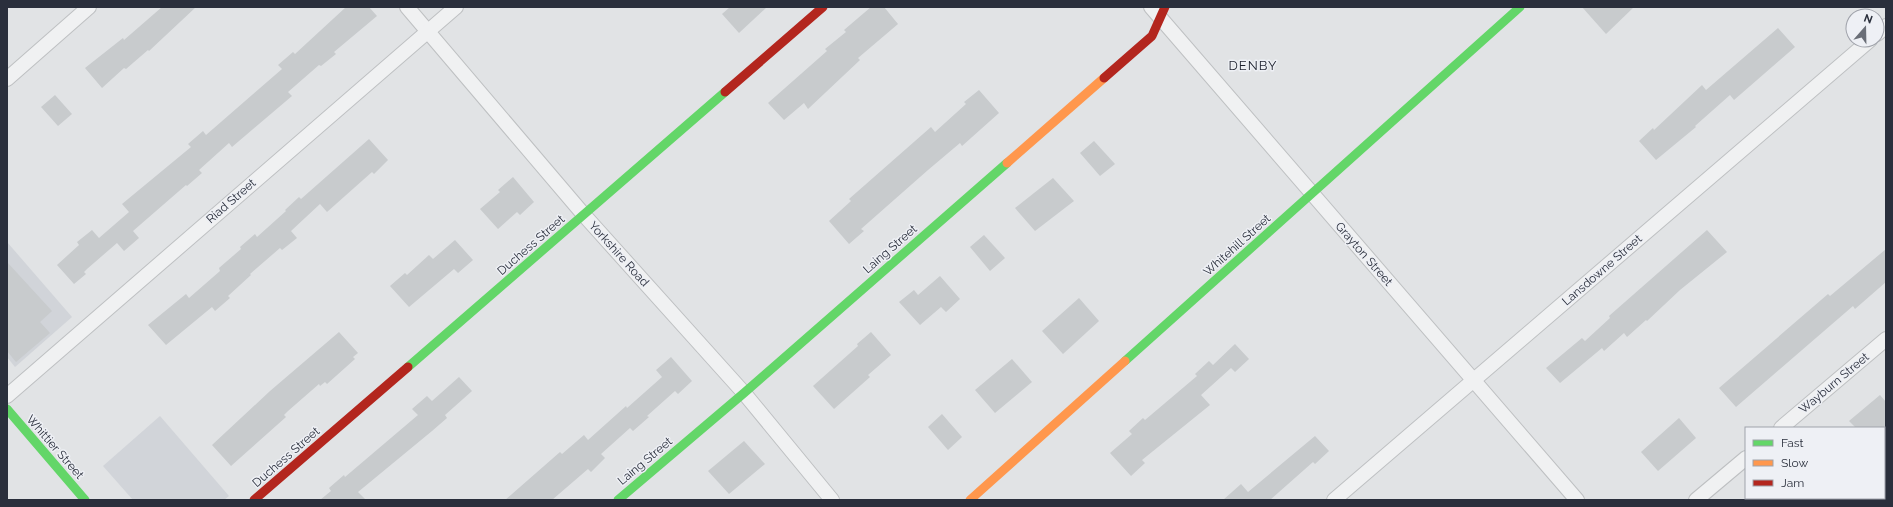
<svg xmlns="http://www.w3.org/2000/svg" width="1893" height="507" font-family="Raleway,sans-serif">
  <style>
    .built { fill: #d1d4d9 }
    .building { fill: #c8cbcd }
    .lines { fill: none; stroke-linecap: round; stroke-linejoin: round }
    .street-casing { stroke: #bec0c2; stroke-width: 16 }
    .street { stroke: #f0f1f2; stroke-width: 14 }
    .fast { stroke: #63d668; stroke-width: 9 }
    .slow { stroke: #ff974d; stroke-width: 9 }
    .jam { stroke: #b3261e; stroke-width: 9 }
    .labels { text-anchor: middle; stroke-width: 3; stroke-linejoin: round; paint-order: stroke }
    .street-label { font-size: 12px; fill: #2a2f3c; stroke: #eef0f5 }
    .neighbourhood-label { font-size: 13px; letter-spacing: 1px; fill: #1c202d; stroke: #eef0f5 }
  </style>
  <rect width="100%" height="100%" fill="#e1e3e5"/>
  <g class="built">
    <polygon points="7,242 72,317 15,367 7,357"/>
    <polygon points="160,416 229,496 224,500 133,500 103,466"/>
  </g>
  <g class="building">
    <polygon points="162,7 196,7 149,51 148,50 126,69 124,68 102,88 85,68 123,38 124,40"/>
    <polygon points="346,7 369,7 377,16 334,52 336,54 321,66 319,65 288,92 292,96 232,147 229,143 199,170 202,173 187,186 186,185 133,231 139,238 124,251 117,243 87,269 84,272 86,274 74,284 57,265 79,245 77,242 92,230 99,238 129,212 122,204 191,147 188,144 203,131 206,135 282,69 278,65 293,52 295,54"/>
    <polygon points="730,7 767,7 739,33 722,14"/>
    <polygon points="871,7 884,7 898,24 858,58 860,60 808,109 804,103 784,120 768,103 827,51 825,49 846,32 844,30"/>
    <polygon points="1582,7 1634,7 1606,34"/>
    <polygon points="1778,28 1795,47 1734,100 1730,95 1695,126 1696,127 1656,160 1639,141 1653,128 1654,130 1702,85 1706,90"/>
    <polygon points="979,90 999,113 962,146 960,143 928,170 861,229 864,231 849,244 829,221 851,201 849,199 931,127 935,132 966,104 964,102"/>
    <polygon points="55,95 72,114 58,126 41,107"/>
    <polygon points="369,139 388,160 374,174 372,172 327,212 320,204 291,231 297,238 282,250 280,248 250,274 251,275 228,296 230,298 215,311 212,307 166,345 148,325 186,294 189,298 220,271 219,268 241,249 240,247 255,234 257,237 286,211 285,210 299,197 301,199"/>
    <polygon points="1094,141 1115,164 1100,176 1080,153"/>
    <polygon points="513,177 534,202 520,215 517,212 498,229 480,209 500,192 498,190"/>
    <polygon points="1053,178 1074,201 1035,231 1015,208"/>
    <polygon points="1707,230 1727,252 1680,290 1647,321 1646,320 1627,337 1624,333 1604,351 1602,348 1560,383 1546,368 1582,338 1585,341 1610,318 1609,316"/>
    <polygon points="984,235 1005,258 990,271 970,247"/>
    <polygon points="455,240 473,260 458,273 454,269 409,307 390,286 405,273 407,275 429,255 433,259"/>
    <polygon points="1886,249 1886,282 1855,309 1853,306 1736,407 1719,388 1828,294 1830,296"/>
    <polygon points="7,262 52,311 40,322 50,333 16,362 7,351"/>
    <polygon points="940,276 960,299 946,312 941,307 920,325 899,302 914,290 918,295"/>
    <polygon points="1079,298 1099,321 1063,354 1042,331"/>
    <polygon points="339,332 358,353 353,357 355,359 327,384 325,382 320,386 319,384 288,411 284,415 286,417 231,466 212,445 270,391"/>
    <polygon points="871,332 891,355 868,375 870,377 834,409 813,386 858,346 857,344"/>
    <polygon points="1235,344 1249,359 1235,372 1231,368 1201,395 1210,405 1142,460 1145,463 1131,476 1110,453 1132,434 1129,431 1143,418 1145,420 1197,376 1195,374 1209,361 1213,365"/>
    <polygon points="671,357 692,381 678,394 675,391 647,416 649,417 633,431 630,428 601,454 605,458 591,472 588,469 552,500 505,500 560,452 562,454 584,435 588,440 626,406 627,408 662,377 656,370"/>
    <polygon points="1012,359 1032,382 995,413 975,390"/>
    <polygon points="459,377 472,391 445,415 447,418 432,431 358,492 366,500 320,500 331,491 329,488 344,475 345,477 418,415 412,409 427,396 432,401"/>
    <polygon points="1880,395 1886,402 1886,428 1856,428 1849,421"/>
    <polygon points="942,414 962,437 948,450 928,427"/>
    <polygon points="1679,418 1696,438 1658,471 1641,452"/>
    <polygon points="1315,436 1329,451 1315,464 1313,462 1270,500 1223,500 1241,484 1248,492"/>
    <polygon points="744,441 765,464 729,494 708,471"/>
  </g>
  <g class="lines">
    <defs>
      <g id="street">
        <polyline points="407,7 584,215 744,393 832,500"/>
        <polyline points="1151,7 1577,500"/>
        <polyline points="1877,34 1886,26"/>
        <polyline points="7,79 89,7"/>
        <polyline points="7,396 456,7"/>
        <polyline points="1781,428 1886,339"/>
        <polyline points="1334,500 1870,40"/>
        <polyline points="1696,500 1746,458"/>
      </g>
    </defs>
    <use href="#street" class="street-casing"/>
    <use href="#street" class="street"/>
    <g class="fast">
      <polyline points="1125,361 1520,7"/>
      <polyline points="408,367 725,92"/>
      <polyline points="7,409 85,500"/>
      <polyline points="618,500 744,393 1007,163"/>
    </g>
    <g class="slow">
      <polyline points="1007,163 1104,78"/>
      <polyline points="970,500 1125,361"/>
    </g>
    <g class="jam">
      <polyline points="1104,78 1152,36 1165,7"/>
      <polyline points="725,92 823,7"/>
      <polyline points="254,500 408,367"/>
    </g>
  </g>
  <g class="labels">
    <g class="street-label">
      <text transform="translate(231 201) rotate(-41)" y="4">Riad Street</text>
      <text transform="translate(531 245) rotate(-41)" y="4">Duchess Street</text>
      <text transform="translate(1237 245) rotate(-42)" y="4">Whitehill Street</text>
      <text transform="translate(890 249) rotate(-41)" y="4">Laing Street</text>
      <text transform="translate(619 254) rotate(48)" y="4">Yorkshire Road</text>
      <text transform="translate(1364 254) rotate(49)" y="4">Grayton Street</text>
      <text transform="translate(1602 270) rotate(-41)" y="4">Lansdowne Street</text>
      <text transform="translate(1834 383) rotate(-40)" y="4">Wayburn Street</text>
      <text transform="translate(55 447) rotate(49)" y="4">Whittier Street</text>
      <text transform="translate(286 457) rotate(-41)" y="4">Duchess Street</text>
      <text transform="translate(645 461) rotate(-40)" y="4">Laing Street</text>
    </g>
    <g class="neighbourhood-label">
      <text x="1253" y="70">DENBY</text>
    </g>
  </g>
  <rect width="1893" height="507" fill="none" stroke="#2a2f3c" stroke-width="16"/>
  <rect x="1745" y="427" width="140" height="72" fill="#eef0f5" stroke="#a0a3ab"/>
  <rect x="1753" y="440" width="20" height="6" fill="#63d668" stroke="#a0a3ab"/>
  <text x="1781" y="447" font-size="12" fill="#2a2f3c">Fast</text>
  <rect x="1753" y="460" width="20" height="6" fill="#ff974d" stroke="#a0a3ab"/>
  <text x="1781" y="467" font-size="12" fill="#2a2f3c">Slow</text>
  <rect x="1753" y="480" width="20" height="6" fill="#b3261e" stroke="#a0a3ab"/>
  <text x="1781" y="487" font-size="12" fill="#2a2f3c">Jam</text>
  <g transform="translate(1865 28) rotate(20)"><circle r="19" fill="#eef0f5" stroke="#a0a3ab"/>
  <path d="M0-3L7 15L0 10L-7 15Z" fill="#6a6e77"/>
  <text y="-6" font-size="11" font-weight="bold" text-anchor="middle" fill="#2a2f3c">N</text>
  </g>
</svg>
